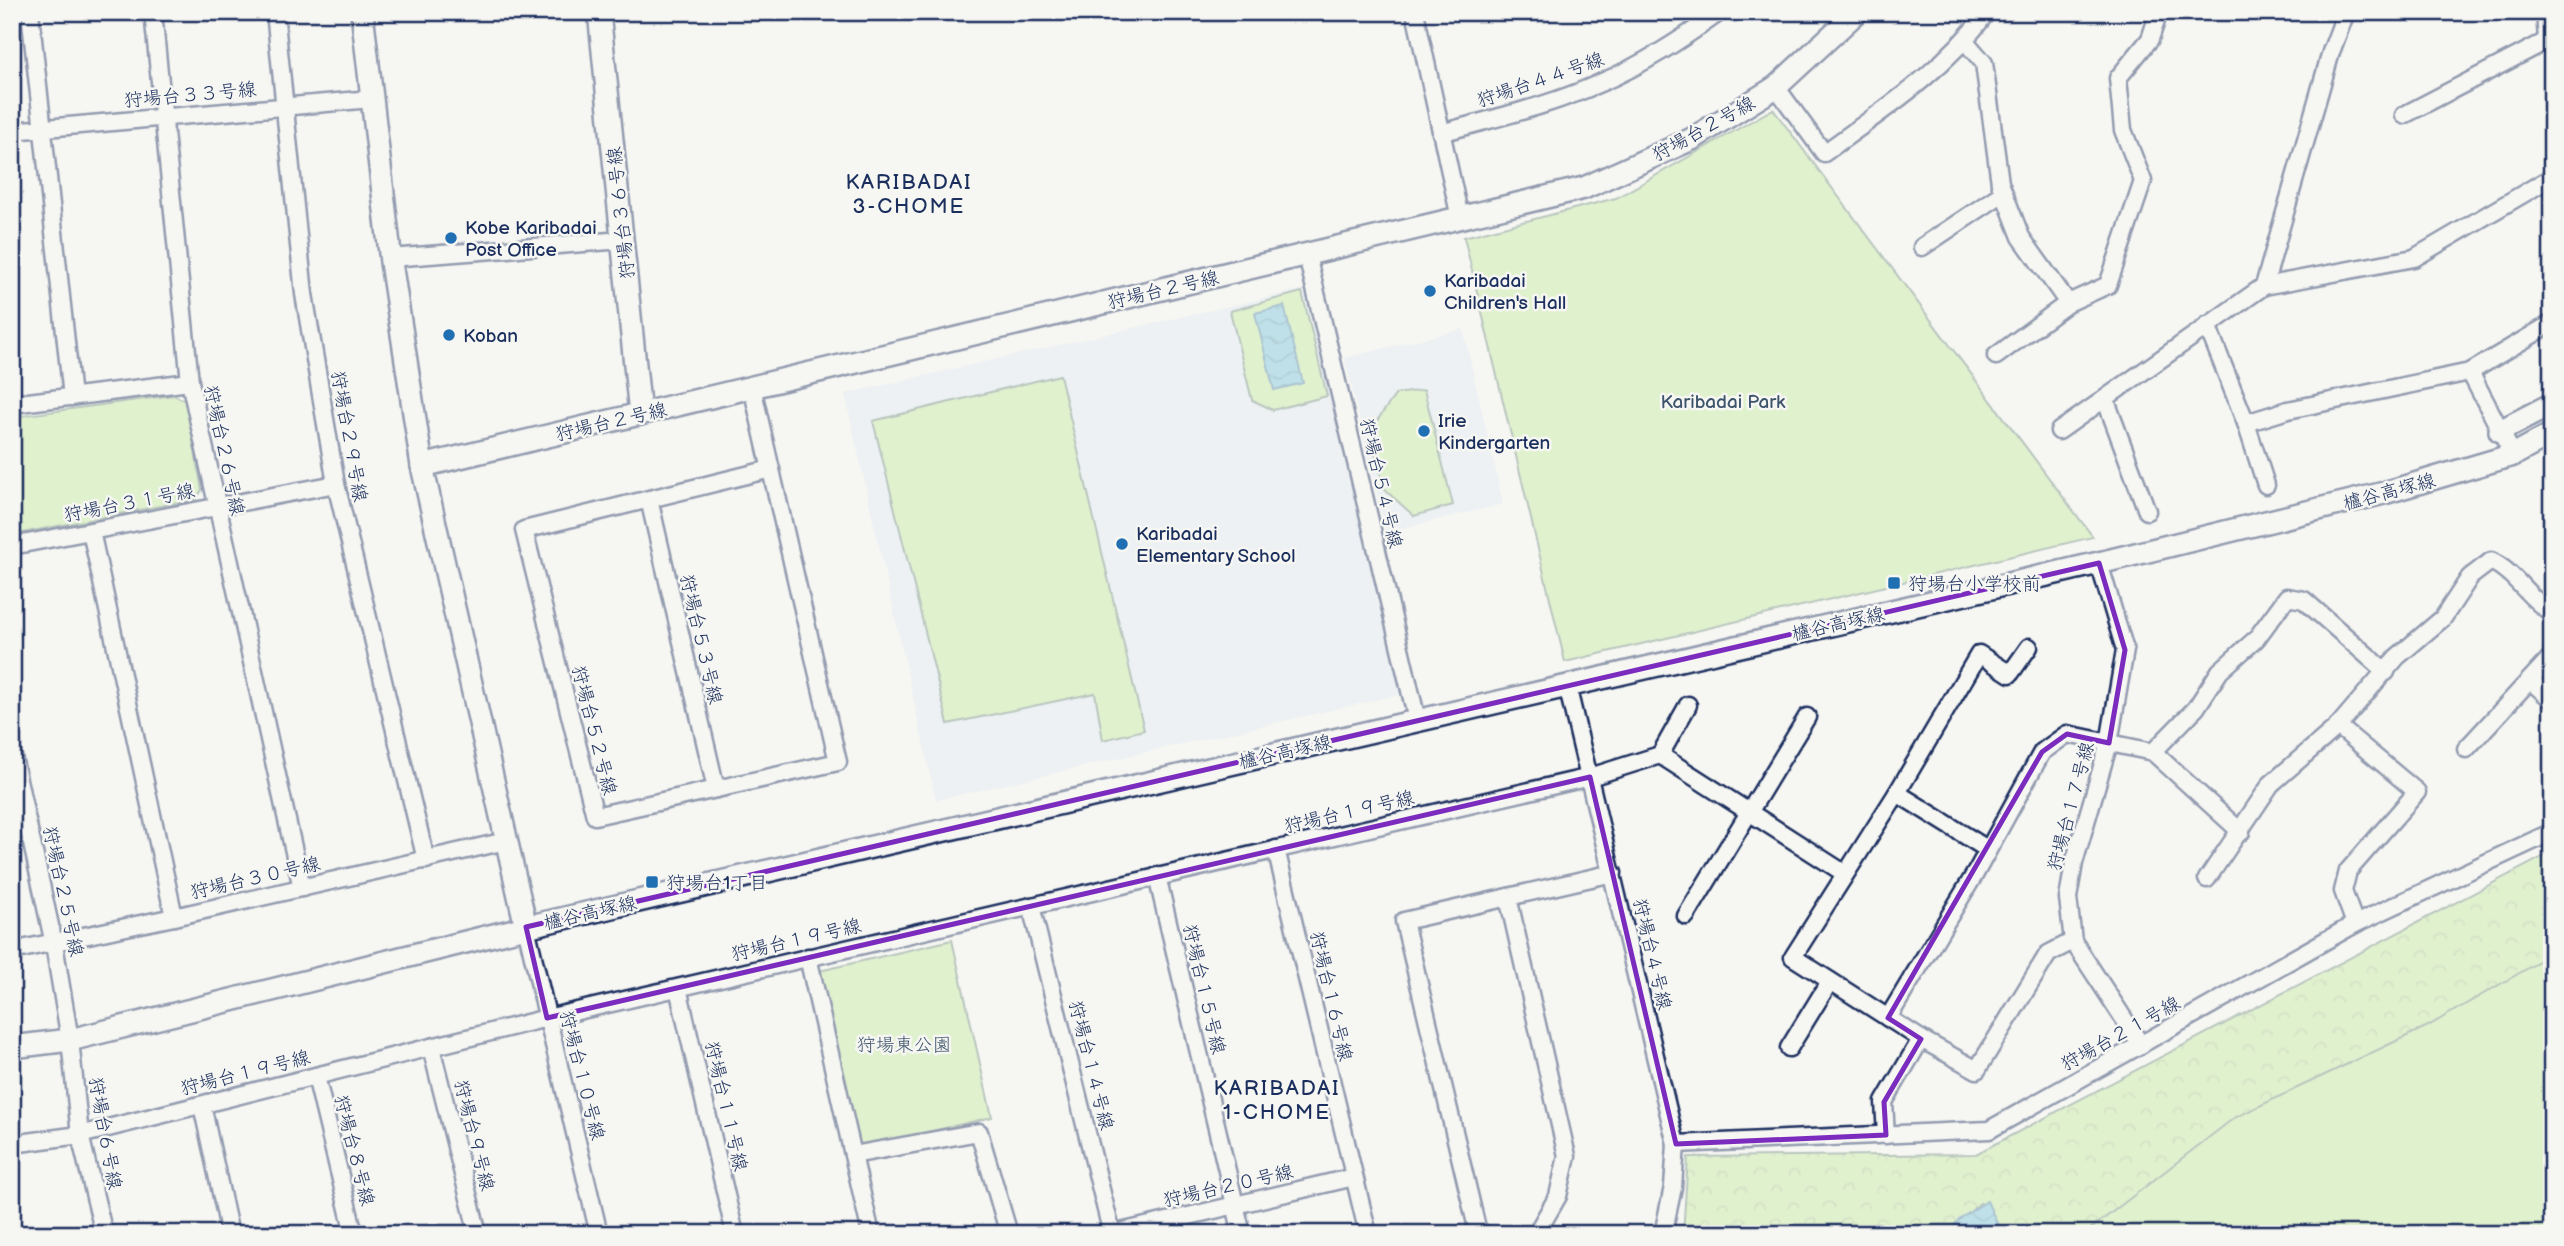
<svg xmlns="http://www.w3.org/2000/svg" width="2564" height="1246" font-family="'Balsamiq Sans','Klee One',sans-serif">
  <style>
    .built { fill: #e2eaf5 }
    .green { fill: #c6eaa3; stroke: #708c80; stroke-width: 2 }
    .forest { fill: url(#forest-crowns); stroke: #708c80; stroke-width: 2 }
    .water { fill: url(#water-waves); stroke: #558aa9; stroke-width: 2 }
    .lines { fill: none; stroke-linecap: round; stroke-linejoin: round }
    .minor-casing { stroke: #1b2f5e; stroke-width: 21 }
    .tertiary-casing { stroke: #1b2f5e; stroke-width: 26 }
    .minor { stroke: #f6f6f2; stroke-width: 16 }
    .tertiary { stroke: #f6f6f2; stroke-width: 21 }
    .marked { fill: none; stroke: #7b2cbf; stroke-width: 5; stroke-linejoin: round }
    .poi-dot { fill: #1f6fb2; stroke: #f6f6f2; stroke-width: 2.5 }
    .labels { text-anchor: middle; stroke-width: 5; stroke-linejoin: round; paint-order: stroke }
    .street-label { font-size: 19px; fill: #1b2f5e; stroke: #f6f6f2 }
    .poi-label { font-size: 19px; fill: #1b2f5e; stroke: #f6f6f2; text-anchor: start }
    .park-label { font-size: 19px; fill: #3d546c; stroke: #f6f6f2 }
    .neighbourhood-label { font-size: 21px; letter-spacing: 2px; fill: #1b2f5e; stroke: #f6f6f2 }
  </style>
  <defs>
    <pattern id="forest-crowns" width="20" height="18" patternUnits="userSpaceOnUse" patternTransform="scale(1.75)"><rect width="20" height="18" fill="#c6eaa3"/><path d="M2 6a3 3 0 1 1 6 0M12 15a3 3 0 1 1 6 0" fill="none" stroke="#aac98f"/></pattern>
    <pattern id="water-waves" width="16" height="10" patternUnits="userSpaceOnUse" patternTransform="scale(1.75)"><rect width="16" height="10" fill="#7bc6db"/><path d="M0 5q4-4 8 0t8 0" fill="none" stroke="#64a1b5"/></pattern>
  </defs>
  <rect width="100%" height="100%" fill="#f6f6f2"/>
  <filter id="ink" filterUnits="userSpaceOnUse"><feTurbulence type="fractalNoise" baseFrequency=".0143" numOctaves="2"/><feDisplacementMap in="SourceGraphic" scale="14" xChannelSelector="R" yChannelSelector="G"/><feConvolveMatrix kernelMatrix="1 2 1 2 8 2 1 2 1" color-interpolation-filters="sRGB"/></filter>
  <g filter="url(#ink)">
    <g class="built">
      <polygon points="1304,289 1401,694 936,800 845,394"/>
      <polygon points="1463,329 1503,504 1386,532 1345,358"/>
    </g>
    <g class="green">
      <polygon points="1773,109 2093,537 1565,662 1464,237 1616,198"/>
      <polygon points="1302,292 1327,396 1273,410 1252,400 1230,311"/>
      <polygon points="1060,375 1144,730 1103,740 1095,693 948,724 873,421"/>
      <polygon points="1424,390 1453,505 1414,516 1385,490 1369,432 1396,394"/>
      <polygon points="174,395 186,401 202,490 196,499 12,535 12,417"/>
      <polygon points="2552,904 2552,1234 2059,1234"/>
      <polygon points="952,940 992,1117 856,1149 815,972"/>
    </g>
    <polygon class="forest" points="2552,852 2552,949 2535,964 2428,1026 2234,1118 2084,1234 2002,1234 2003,1230 1980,1203 1946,1234 1683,1234 1688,1157 1976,1154"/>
    <g class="water">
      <polygon points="1284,306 1303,383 1274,390 1255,313"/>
      <polygon points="1987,1201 2002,1234 1946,1234 1961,1218"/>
    </g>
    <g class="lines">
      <defs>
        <g id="minor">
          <polyline points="30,12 72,397"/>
          <polyline points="153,12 190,382 302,888"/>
          <polyline points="275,12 304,294 336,484 426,860"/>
          <polyline points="1415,12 1460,218"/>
          <polyline points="2545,12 2547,40 2552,52"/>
          <polyline points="1965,41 1984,63 2000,183 2021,237 2068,303"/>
          <path d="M1776,87l48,66c58,-42 120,-82 163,-141"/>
          <polyline points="2404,115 2552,38"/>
          <polyline points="12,131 371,99"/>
          <path d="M1441,133c53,-15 109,-27 159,-50 43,-18 82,-44 120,-71"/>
          <polyline points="1922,247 2003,193"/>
          <polyline points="1307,255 1417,720"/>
          <polyline points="390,258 623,240"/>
          <polyline points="2264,286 2331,52 2346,12"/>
          <polyline points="2207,325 2246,423 2266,485"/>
          <polyline points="1996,356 2068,303 2108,285 2143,181 2123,130 2118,78 2150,39 2159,12"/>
          <polyline points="2470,372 2513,455"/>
          <polyline points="752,387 838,762 595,816 524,530 771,469"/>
          <polyline points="2106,401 2147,511"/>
          <polyline points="12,404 190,382"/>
          <polyline points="2246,423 2288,410 2470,372 2552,323"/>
          <polyline points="2059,431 2264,286 2414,258 2552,177"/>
          <polyline points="649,499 716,789"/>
          <polyline points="91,531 174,917"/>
          <polyline points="12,546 336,484"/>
          <polyline points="2099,563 2125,650 2109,743 2074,863 2068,898 2073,941 2141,1045"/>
          <polyline points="2530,680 2552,700"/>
          <polyline points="1567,685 1676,1144 1673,1187 1663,1234"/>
          <polyline points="2338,726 2417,792 2348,871 2343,891 2355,924"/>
          <polyline points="2466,749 2552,656"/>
          <polyline points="12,752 54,944 70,1040 80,1135 104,1234"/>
          <polyline points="2153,752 2196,708 2220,671 2256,639 2287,597 2304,600 2386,672"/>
          <polyline points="1660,755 1688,705"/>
          <polyline points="1897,793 1979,654 2010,674 2029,647"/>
          <polyline points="1276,849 1368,1234"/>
          <polyline points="1987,849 1897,793 1793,957 1921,1039 1977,1070 2048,954 2073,941"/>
          <polyline points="1157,876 1242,1234"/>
          <path d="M2207,879l64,-95 67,-58 59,-69 46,-39 27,-41 21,-16c25,12 37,38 61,52"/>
          <polyline points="1508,897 1567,1156 1558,1196 1536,1234"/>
          <polyline points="1031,906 1112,1234"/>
          <polyline points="1686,916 1807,717"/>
          <polyline points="526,927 599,1234"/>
          <polyline points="12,951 174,917 506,841"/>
          <polyline points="808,957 871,1234"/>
          <polyline points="678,988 735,1234"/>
          <polyline points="1888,1018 1976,872 2042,752 2067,734 2153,752 2241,832"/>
          <polyline points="431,1047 478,1234"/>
          <polyline points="1789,1048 1830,981"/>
          <polyline points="316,1076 354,1234"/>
          <polyline points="202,1105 230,1234"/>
          <polyline points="1886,1135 1884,1102 1921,1039"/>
          <polyline points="12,1144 80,1135 547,1018 1590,777 1660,755 1844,873"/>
          <polyline points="1676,1144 1989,1130 2355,924 2552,832"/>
          <polyline points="853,1155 979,1132 1009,1234"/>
          <polyline points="1112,1234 1354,1177"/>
          <polyline points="1483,1234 1477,1228 1404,921 1613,873"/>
        </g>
        <g id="tertiary">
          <polyline points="362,12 391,262 422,466 526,927"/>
          <polyline points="599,12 640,414"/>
          <polyline points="2500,431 2552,404"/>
          <polyline points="422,466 1584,188 1692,139 1776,87 1857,12"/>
          <polyline points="12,1047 70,1040 526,927 2099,563 2384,493 2513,455 2552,434"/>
        </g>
      </defs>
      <use href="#minor" class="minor-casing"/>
      <use href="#tertiary" class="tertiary-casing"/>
      <use href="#minor" class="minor"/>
      <use href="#tertiary" class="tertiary"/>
    </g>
  </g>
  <path d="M0 0H2564V1246H0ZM2099,563l26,87 -16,93 -42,-9 -25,18 -154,266 33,21 -37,63 2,33 -210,9 -86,-367 -1043,241 -21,-91z" fill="#f6f6f2" fill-opacity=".55" fill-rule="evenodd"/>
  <path class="marked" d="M2099,563l26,87 -16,93 -42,-9 -25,18 -154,266 33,21 -37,63 2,33 -210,9 -86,-367 -1043,241 -21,-91z"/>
  <g class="poi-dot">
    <circle cx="451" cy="238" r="7"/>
    <circle cx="1430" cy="291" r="7"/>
    <circle cx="449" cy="335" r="7"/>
    <circle cx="1424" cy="431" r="7"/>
    <circle cx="1122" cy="544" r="7"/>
    <rect x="1887" y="576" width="14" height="14" rx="3.5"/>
    <rect x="645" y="875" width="14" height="14" rx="3.5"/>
  </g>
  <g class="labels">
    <g class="street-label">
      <text transform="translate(1540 79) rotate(-19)" y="7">狩場台４４号線</text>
      <text transform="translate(190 94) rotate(-5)" y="7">狩場台３３号線</text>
      <text transform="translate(1703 128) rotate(-29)" y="7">狩場台２号線</text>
      <text transform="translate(620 213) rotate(-96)" y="7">狩場台３６号線</text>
      <text transform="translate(1163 289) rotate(-13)" y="7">狩場台２号線</text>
      <text transform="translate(611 421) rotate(-13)" y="7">狩場台２号線</text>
      <text transform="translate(350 436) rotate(80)" y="7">狩場台２９号線</text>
      <text transform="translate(225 450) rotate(78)" y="7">狩場台２６号線</text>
      <text transform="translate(1382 483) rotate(77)" y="7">狩場台５４号線</text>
      <text transform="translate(2389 491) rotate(-15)" y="7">櫨谷高塚線</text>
      <text transform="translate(129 502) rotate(-11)" y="7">狩場台３１号線</text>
      <text transform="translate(1838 623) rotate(-13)" y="7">櫨谷高塚線</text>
      <text transform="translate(702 639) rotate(77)" y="7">狩場台５３号線</text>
      <text transform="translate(595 730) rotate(76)" y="7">狩場台５２号線</text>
      <text transform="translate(1285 751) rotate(-13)" y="7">櫨谷高塚線</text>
      <text transform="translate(2070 806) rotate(-75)" y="7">狩場台１７号線</text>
      <text transform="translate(1349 811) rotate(-13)" y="7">狩場台１９号線</text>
      <text transform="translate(255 877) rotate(-13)" y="7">狩場台３０号線</text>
      <text transform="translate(64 891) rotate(78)" y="7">狩場台２５号線</text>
      <text transform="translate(590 912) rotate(-13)" y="7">櫨谷高塚線</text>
      <text transform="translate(796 939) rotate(-13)" y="7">狩場台１９号線</text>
      <text transform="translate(1653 954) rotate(77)" y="7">狩場台４号線</text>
      <text transform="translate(1205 989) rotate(77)" y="7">狩場台１５号線</text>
      <text transform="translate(1332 996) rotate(77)" y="7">狩場台１６号線</text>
      <text transform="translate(2120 1033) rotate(-29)" y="7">狩場台２１号線</text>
      <text transform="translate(1092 1065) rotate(76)" y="7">狩場台１４号線</text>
      <text transform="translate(245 1072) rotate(-14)" y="7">狩場台１９号線</text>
      <text transform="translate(583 1075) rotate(76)" y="7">狩場台１０号線</text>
      <text transform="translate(727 1106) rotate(77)" y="7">狩場台１１号線</text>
      <text transform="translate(106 1133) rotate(80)" y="7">狩場台６号線</text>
      <text transform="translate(475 1135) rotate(76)" y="7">狩場台９号線</text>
      <text transform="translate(355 1150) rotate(76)" y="7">狩場台８号線</text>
      <text transform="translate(1228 1185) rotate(-13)" y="7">狩場台２０号線</text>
    </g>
    <g class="poi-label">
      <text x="465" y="234">Kobe Karibadai<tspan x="465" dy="22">Post Office</tspan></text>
      <text x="1444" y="287">Karibadai<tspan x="1444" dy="22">Children's Hall</tspan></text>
      <text x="463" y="342">Koban</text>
      <text x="1438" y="427">Irie<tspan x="1438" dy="22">Kindergarten</tspan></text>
      <text x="1136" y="540">Karibadai<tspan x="1136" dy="22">Elementary School</tspan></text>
      <text x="1908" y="590">狩場台小学校前</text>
      <text x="666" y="889">狩場台1丁目</text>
    </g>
    <g class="park-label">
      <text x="1723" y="408">Karibadai Park</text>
      <text x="904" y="1051">狩場東公園</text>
    </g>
    <g class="neighbourhood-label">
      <text x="909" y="189">KARIBADAI<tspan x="909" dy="24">3-CHOME</tspan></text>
      <text x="1277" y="1095">KARIBADAI<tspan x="1277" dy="24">1-CHOME</tspan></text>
    </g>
  </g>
  <rect width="2564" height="1246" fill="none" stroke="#f6f6f2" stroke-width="42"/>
  <rect x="21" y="21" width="2522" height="1204" fill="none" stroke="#1b2f5e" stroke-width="2.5" filter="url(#ink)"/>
</svg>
